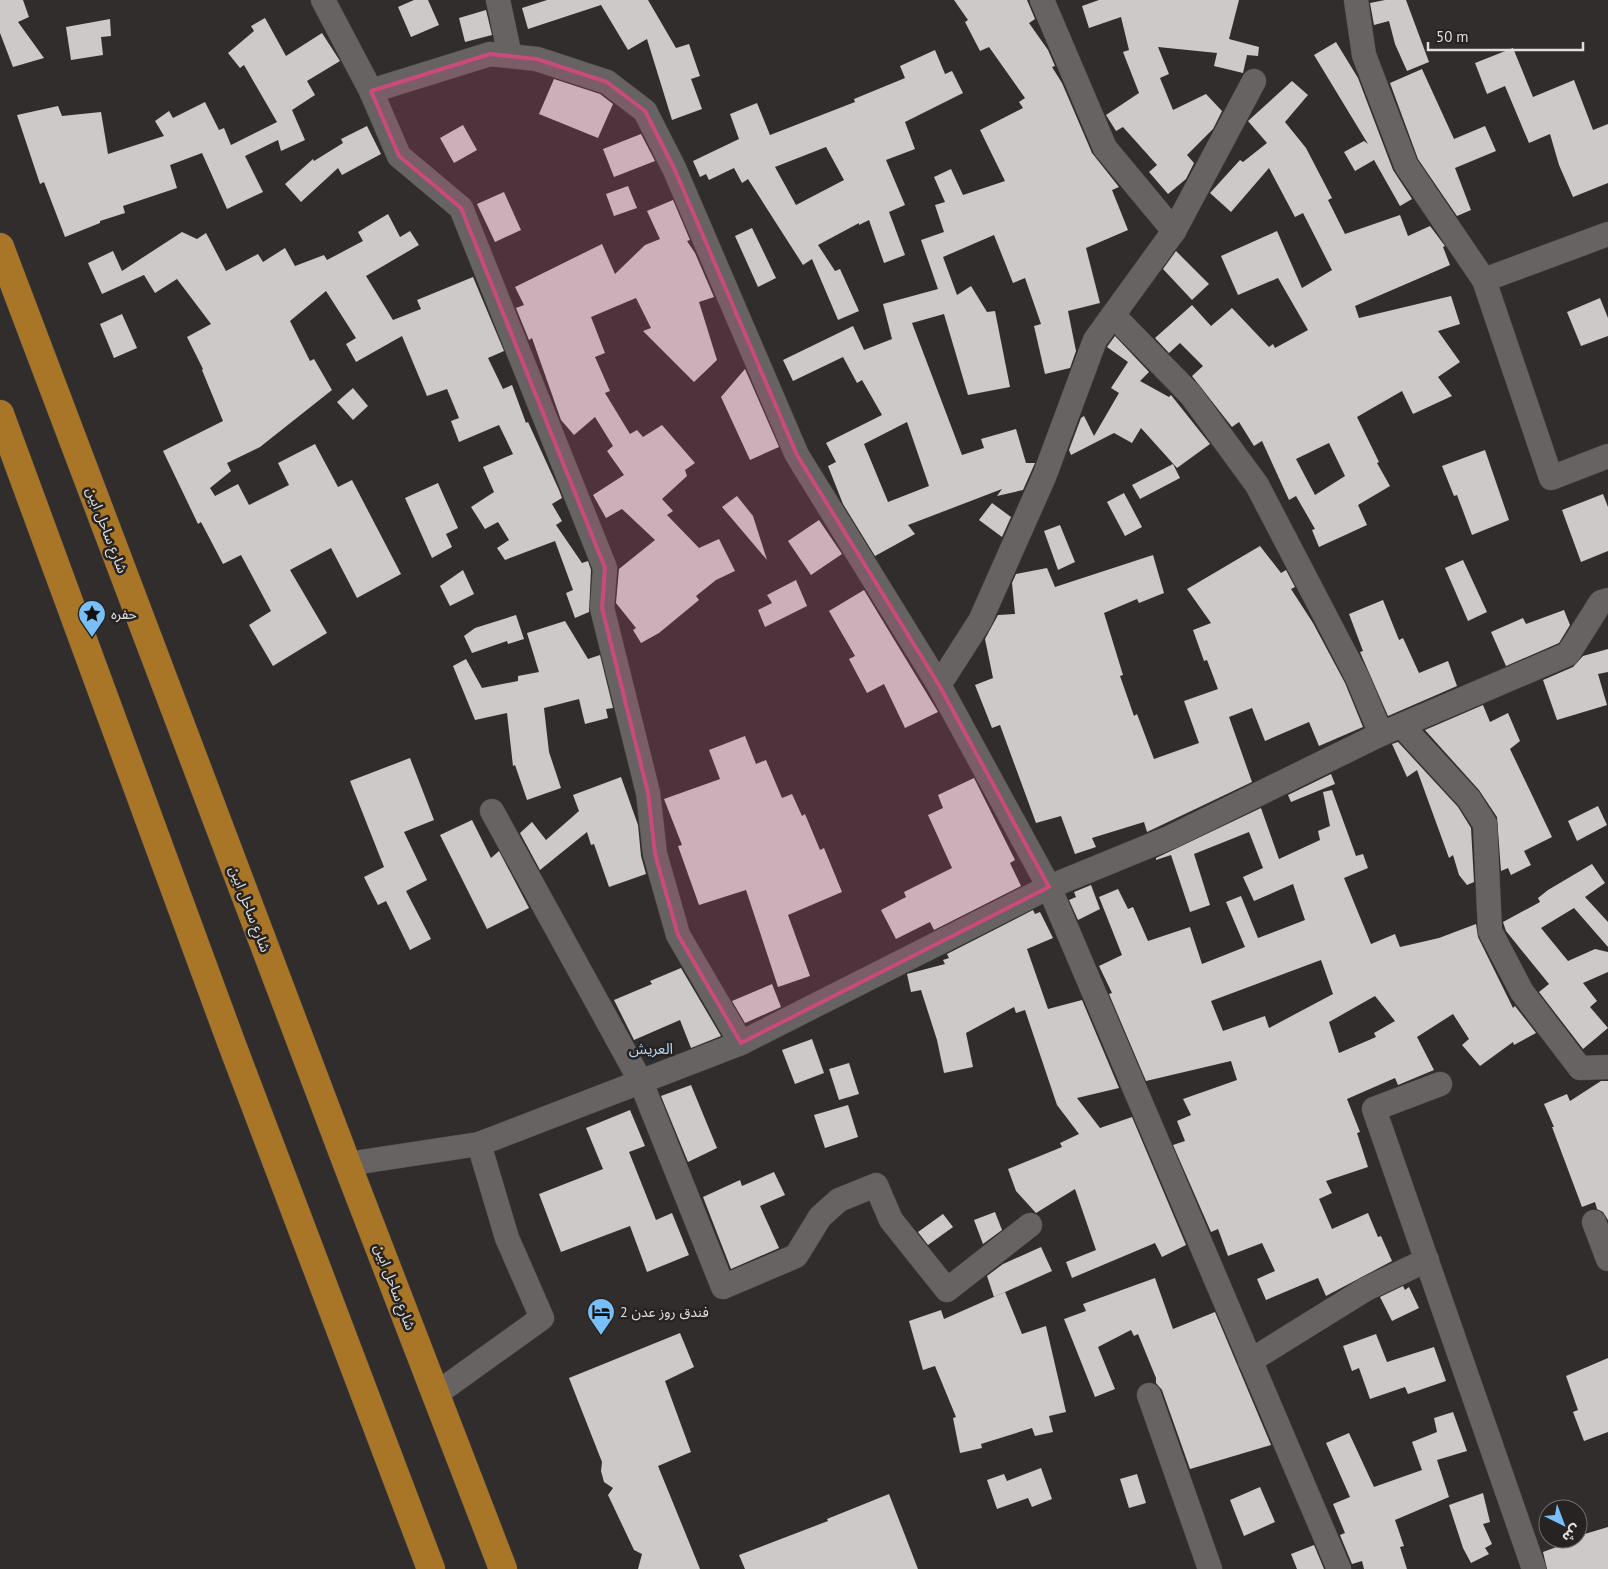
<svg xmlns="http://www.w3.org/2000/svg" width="1608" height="1569" font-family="'PT Sans','Noto Sans Arabic',sans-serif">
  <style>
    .building { fill: #cdc9c9; fill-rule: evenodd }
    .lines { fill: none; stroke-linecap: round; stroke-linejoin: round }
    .minor-casing { stroke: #4c4949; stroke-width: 25 }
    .highway-casing { stroke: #4c4949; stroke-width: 29 }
    .minor { stroke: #666362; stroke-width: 24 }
    .highway { stroke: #a97627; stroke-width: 28 }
    .marked { fill: #ca4a7c; fill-opacity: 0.2; stroke: #ca4a7c; stroke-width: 4; stroke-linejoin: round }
    .labels { text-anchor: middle; stroke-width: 5; stroke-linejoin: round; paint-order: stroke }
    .street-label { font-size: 14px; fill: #e0dede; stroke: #262322 }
    .poi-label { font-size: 14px; fill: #e0dede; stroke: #262322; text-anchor: start }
    .neighbourhood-label { font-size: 15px; fill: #b2d9f9; stroke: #262322 }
  </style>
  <rect width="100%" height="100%" fill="#302d2c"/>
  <g class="building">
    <polygon points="0,0 23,0 29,17 18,22 44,58 13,67 0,33"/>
    <polygon points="414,0 428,0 439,25 411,37 398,7"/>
    <polygon points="547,0 648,0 676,48 689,44 700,76 691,79 702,109 672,120 647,39 628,50 601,5 528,29 522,8"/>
    <path d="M954,0h73l8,19 -6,4 19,27 7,16 -3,1 10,16 30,70 27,34 -7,3 16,40 -42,18 14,55 -32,8 8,40 -6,17 -25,6 -11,-48 7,-2 -16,-46 -12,5 -19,-48 -51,22 14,38 14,-9 16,26 8,-1 15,76 -42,8 -24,-81 -32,9 50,132 22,-7 -3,-9 35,-10 10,34h9l-12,27 -26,6 5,-7 -94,36 7,9 -40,22 -32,-52 -15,-38 8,-4 -10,-19 56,-28 -20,-35 -5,3 -14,-26 -50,24 -10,-21 70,-34 11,24 28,-11 -9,-35 55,-15 -17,-49 23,-8 -9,-27 10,-3 -11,-25 17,-8 12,26 42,-14 -25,-51 43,-22 -4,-6 6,-4 -36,-51 -9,4 -15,-29 3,-2zM907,422l22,64 -41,16 -24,-58z"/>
    <polygon points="1099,0 1239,0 1229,39 1259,47 1258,56 1247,55 1243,73 1214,66 1217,53 1158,47 1169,74 1160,78 1173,110 1206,94 1222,111 1213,129 1187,155 1194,163 1186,179 1168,194 1149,172 1157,165 1123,127 1116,131 1106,115 1139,93 1123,52 1129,50 1121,17 1089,28 1082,6"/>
    <polygon points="1385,0 1406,0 1429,62 1407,71 1395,44 1389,21 1374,25 1370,3"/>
    <polygon points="486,10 492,35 465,42 459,18"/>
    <polygon points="265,18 286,56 322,33 340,61 307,81 315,95 292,110 305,140 281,151 278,140 245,156 263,192 227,209 202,153 170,165 177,188 123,206 125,213 100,221 100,223 65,237 44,182 40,184 17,115 58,106 62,116 101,112 108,154 164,136 155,121 169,111 173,118 205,102 219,130 224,128 231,145 277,122 244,65 240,68 228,53 254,31 251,26"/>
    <polygon points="110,19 111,36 101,37 103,55 71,60 66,27"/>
    <polygon points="1336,42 1358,78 1393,170 1412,199 1400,206 1374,160 1355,171 1344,152 1364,141 1368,144 1314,55"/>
    <polygon points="1513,48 1533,97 1574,80 1593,130 1608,124 1608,183 1573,197 1559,165 1550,134 1529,143 1505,86 1487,94 1475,63"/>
    <path d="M935,50l10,24 7,-3 11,22 -58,29 10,27 -29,11 19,45 -16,7 16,43 -21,8 -15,-43 -10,5v-2l-41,22 17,26 5,-2 19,42 -21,9 -26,-61 -9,6 -55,-86 -6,4 -8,-15 -25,12 -3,-6 -6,3 -7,-16 46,-22 -9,-25 27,-11 13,32 85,-33 -1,-3 51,-21 -5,-12zM826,147l18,33 -48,25 -21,-38z"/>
    <polygon points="1422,69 1454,139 1485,126 1496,151 1455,168 1471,210 1457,216 1418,159 1390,83"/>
    <polygon points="554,79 600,94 613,104 598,138 539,114"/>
    <path d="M1292,81l16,14 -23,27 21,26 26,50 -4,2 17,34 55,-19 8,21 22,-10 15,20 -2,1 7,18 -95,41 4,12 92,-22 9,28 -22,7 22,31 -22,15 14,19 -39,18 -11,-23 -45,26 22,45 -2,1 13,23 -32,19 9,20 -48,22 -7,-17 3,-1 -19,-33 -7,4 -27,-59 -8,5 -15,-24 -7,5 -40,-51 11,-10 -23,-23 -11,10 -14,-15 37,-33 19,21 21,-18 37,39 4,-3 2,4 33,-18 -30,-52 -40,17 -17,-39 56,-25 25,57 30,-18 -29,-57 -8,4 -26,-49 -38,44 -21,-19 30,-33 3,2 24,-19 -19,-22zM1329,443l16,33 -30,19 -19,-36z"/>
    <polygon points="463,125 477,150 454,163 440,138"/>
    <polygon points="367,126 381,154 342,175 338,168 301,202 285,184 313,159 314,161 343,143 341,139"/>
    <polygon points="641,134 655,161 614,177 603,149"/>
    <polygon points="628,186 637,208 614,216 606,194"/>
    <polygon points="504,192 521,230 495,242 477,204"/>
    <polygon points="673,200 690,240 687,241 695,253 714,297 699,302 717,360 694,382 643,331 651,328 636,298 591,317 605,353 595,357 610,391 605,393 630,434 637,430 643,437 662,425 695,463 685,470 687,476 662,499 673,511 667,515 699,548 719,539 735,571 716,580 696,596 699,600 659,633 641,643 633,630 636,628 616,603 619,569 655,540 622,509 606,518 593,495 624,475 607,451 613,446 595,417 574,435 561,420 532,338 529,340 516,308 524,305 515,287 602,244 615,274 645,245 660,239 647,211"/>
    <polygon points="388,214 400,237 410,231 419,245 366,276 393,320 421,309 417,300 473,277 504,351 488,358 503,389 512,385 526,423 528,422 559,490 562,498 552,504 562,521 556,525 582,563 588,561 591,570 589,612 575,618 566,593 573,590 555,541 505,560 497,548 509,540 498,522 485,529 471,507 494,492 483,467 513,454 499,425 459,442 451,421 459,418 447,389 427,396 402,336 356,362 346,344 356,338 326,291 290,321 310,361 314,359 332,390 260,447 227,463 231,471 210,488 215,496 238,484 249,505 289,485 278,463 315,444 338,487 352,480 401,574 357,598 331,548 290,570 327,633 273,666 249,625 271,611 241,555 223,564 201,522 198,524 163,451 223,421 202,370 203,369 187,337 211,324 177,279 155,293 144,275 102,294 88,263 113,251 122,271 182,232 197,239 206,233 226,271 258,254 263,262 285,248 295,266 324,255 327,260 363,241 358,232"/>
    <polygon points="752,228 776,278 758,287 735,236"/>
    <polygon points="1176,251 1209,284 1192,300 1163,269"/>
    <polygon points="1600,298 1608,318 1608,336 1581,346 1567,312"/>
    <polygon points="122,314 137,348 114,358 100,324"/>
    <polygon points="1115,336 1149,372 1140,381 1169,397 1171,395 1210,444 1177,468 1141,428 1132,443 1114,433 1071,455 1069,450 1081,418 1084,416 1094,436 1119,393 1111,388 1128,362 1107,347"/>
    <polygon points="745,369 779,447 750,460 721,397"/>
    <polygon points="353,388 368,406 353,420 337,402"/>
    <polygon points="1485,450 1509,520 1472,535 1457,495 1454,496 1442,466"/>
    <polygon points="1173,464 1180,478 1140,499 1132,485"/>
    <polygon points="438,483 458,528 446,534 452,547 432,558 405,498"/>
    <polygon points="1124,493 1142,527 1125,536 1107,502"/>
    <polygon points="1603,494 1608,507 1608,551 1581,562 1562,510"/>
    <polygon points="737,496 753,516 767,560 722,507"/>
    <polygon points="992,503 1011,517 1002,537 979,520"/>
    <polygon points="819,520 842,554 811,575 788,541"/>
    <polygon points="1060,525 1075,562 1058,570 1044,531"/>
    <polygon points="1260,546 1281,573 1286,570 1295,587 1291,589 1313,623 1345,683 1363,727 1319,746 1309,722 1265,741 1252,708 1229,717 1252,782 1147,832 1144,822 1092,838 1096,847 1075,854 1061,816 1036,823 1000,725 992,728 975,685 993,678 985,639 998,615 1015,614 1012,583 1016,574 1047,568 1055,587 1153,555 1164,593 1139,603 1137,599 1104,613 1123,675 1120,676 1134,716 1137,714 1154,759 1199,743 1184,701 1218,689 1207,660 1204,661 1193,630 1211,623 1187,589"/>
    <polygon points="1463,560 1487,612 1468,621 1445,568"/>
    <polygon points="463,570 474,594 450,606 440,586"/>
    <polygon points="796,580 807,606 765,627 758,610 772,603 767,595"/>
    <polygon points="864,590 938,712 905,728 884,684 867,693 849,659 855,656 829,611"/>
    <polygon points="1383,600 1399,640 1403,638 1419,673 1448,661 1457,686 1388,716 1360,652 1363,651 1349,614"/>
    <polygon points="1564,610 1570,625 1559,643 1506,666 1491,632 1523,618 1526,624"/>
    <polygon points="516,615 524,639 508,644 507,641 472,653 464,636 475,628"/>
    <polygon points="565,621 588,659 600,655 613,708 606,709 608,718 585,724 579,699 544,708 549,752 561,788 527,800 515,765 513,766 507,713 475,720 453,666 466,659 482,688 518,681 518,676 539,672 527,633"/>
    <polygon points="1608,649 1608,672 1598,674 1607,705 1557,720 1543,680 1573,667 1583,656"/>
    <polygon points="1483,705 1490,722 1508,713 1520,741 1510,749 1552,837 1524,851 1531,865 1511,875 1508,868 1501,871 1497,817 1479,790 1425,730"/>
    <polygon points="745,736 756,764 766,760 782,798 792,794 802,816 805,814 820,850 824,848 842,892 788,915 810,976 778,987 746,890 699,905 678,846 682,845 664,799 720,779 709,750"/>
    <polygon points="1398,742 1458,807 1471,828 1474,882 1467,885 1459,875 1453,855 1449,858 1417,770 1407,777 1392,744"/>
    <polygon points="410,758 434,820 404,832 427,880 406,891 431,939 410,950 386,901 378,905 364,877 384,867 350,781"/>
    <polygon points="1331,774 1335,784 1291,802 1288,795"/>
    <polygon points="621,777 638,825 641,856 646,874 609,887 594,844 591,845 587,832 540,870 520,833 532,822 546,840 579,811 573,795"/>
    <polygon points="974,778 1015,860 1010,863 1021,886 934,930 930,922 896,939 881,910 906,897 904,892 952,868 928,815 943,808 938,795"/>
    <path d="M1332,790l24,66 7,-2 5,14 -24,10 27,66 24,-10 5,13 39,-9 37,-14 2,13 35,71 2,-2 21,27 -22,12 -1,-3 -33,24 -18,-21 7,-6 -16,-25 -36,23 17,33 -36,15 -3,-7 -48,21 13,33 -3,1 11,34 -42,14 6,12 -13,6 13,30 36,-16 10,24 3,-1 11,25 -66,35 -8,-18 -52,22 -9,-21 18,-8 -13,-28 -34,13 -10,-27 -7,3 -38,-87 12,-4 -8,-20 14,-6 -8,-16 54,-19 -6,-19 -85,20 -37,-87 3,-1 -13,-27 23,-11 -23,-58 19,-8 10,20 5,-2 15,34 42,-14 12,37 43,-17 -19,-45 15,-6 17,42 47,-18 -12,-36 -39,17 -11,-24 20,-9 -14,-36 -55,22 16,51 -20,7 -19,-57 -15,5v-2l105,-50 18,51 41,-19 -2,-9 12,-5 -7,-34zM1321,960l12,34 -64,34 -4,-12 -42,15 -12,-30zM1375,996l20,25 -21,12 2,4 -37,16 -10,-31z"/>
    <polygon points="1598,806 1607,825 1577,841 1568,821"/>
    <polygon points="472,820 491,858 499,851 529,908 487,929 440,835"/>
    <polygon points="1592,864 1605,883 1585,897 1608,922 1608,947 1574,908 1541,928 1568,961 1595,949 1608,952 1608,972 1583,983 1597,1001 1590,1007 1608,1028 1583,1049 1539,992 1549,984 1506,931 1503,922 1540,902 1538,898 1548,890"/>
    <polygon points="1091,885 1100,909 1078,920 1069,900 1076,897 1074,892"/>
    <polygon points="1033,910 1035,914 1040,912 1053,938 1027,949 1048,1009 1082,1000 1119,1088 1077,1098 1100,1128 1132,1117 1186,1245 1162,1257 1155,1243 1072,1278 1066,1262 1096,1250 1075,1189 1036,1213 1016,1191 1008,1169 1062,1147 1060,1143 1079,1134 1057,1105 1025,1010 1016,1013 1014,1007 966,1033 973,1067 944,1073 937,1040 921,990 911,992 907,974 945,964 943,960 949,958 947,954"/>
    <polygon points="681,968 721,1036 691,1048 680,1020 634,1040 614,1000 652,984 650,981"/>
    <polygon points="772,984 781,1007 745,1023 732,1001"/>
    <polygon points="812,1039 824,1073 795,1084 782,1050"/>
    <polygon points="849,1063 859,1094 839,1100 829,1069"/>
    <polygon points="1601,1081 1608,1081 1608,1220 1603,1212 1597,1209 1595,1202 1582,1207 1552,1127 1554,1127 1544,1104 1567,1094 1570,1101"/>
    <polygon points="691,1085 717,1148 688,1162 661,1096"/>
    <polygon points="848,1105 858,1137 825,1148 814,1115"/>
    <polygon points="630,1110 645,1146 629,1152 656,1220 672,1213 689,1255 647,1272 630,1226 561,1252 539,1194 603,1169 586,1128"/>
    <polygon points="774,1172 785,1195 760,1206 779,1248 731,1269 703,1197 740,1180 742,1186"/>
    <polygon points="995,1212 1002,1230 983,1244 974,1220"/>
    <polygon points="943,1214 953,1227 928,1245 918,1232"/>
    <polygon points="1041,1247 1052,1271 994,1297 987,1276 1003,1264"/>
    <polygon points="1155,1278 1173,1329 1215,1312 1271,1445 1190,1469 1162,1390 1156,1383 1156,1378 1138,1334 1134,1336 1131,1330 1098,1347 1115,1389 1095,1397 1064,1319 1086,1311 1083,1304"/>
    <polygon points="1403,1286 1405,1290 1409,1287 1419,1308 1392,1321 1380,1297"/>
    <polygon points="1005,1292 1022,1334 1046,1326 1066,1412 1049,1416 1053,1432 1035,1436 1032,1428 981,1444 982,1448 960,1453 953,1418 956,1417 935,1366 923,1370 909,1321 941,1310 944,1319"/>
    <polygon points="680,1333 694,1367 665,1381 691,1452 658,1466 700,1569 638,1569 642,1554 634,1550 608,1495 613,1488 604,1482 601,1471 602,1462 569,1378"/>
    <polygon points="1376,1334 1387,1362 1434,1347 1446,1381 1408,1394 1405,1387 1370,1399 1359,1368 1352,1371 1343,1346"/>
    <polygon points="1608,1358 1608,1432 1584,1441 1573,1412 1578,1410 1566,1376"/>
    <polygon points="1453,1412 1467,1451 1437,1460 1449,1497 1395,1520 1404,1546 1400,1547 1407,1569 1364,1569 1362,1561 1352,1564 1340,1535 1345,1533 1333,1504 1350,1497 1326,1443 1349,1433 1374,1487 1422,1470 1412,1442 1437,1432 1434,1418"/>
    <polygon points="1041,1468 1052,1499 1032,1507 1028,1498 997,1509 987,1480 1004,1474 1007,1481"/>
    <polygon points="1137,1474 1146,1503 1129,1508 1120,1479"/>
    <polygon points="1260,1487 1275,1522 1244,1536 1230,1500"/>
    <polygon points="1483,1493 1490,1522 1483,1524 1492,1544 1485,1548 1489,1554 1471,1563 1463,1548 1449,1505"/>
    <polygon points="889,1494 918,1569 745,1569 739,1555 828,1521 827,1519"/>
    <polygon points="1608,1527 1608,1569 1547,1569 1543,1552 1578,1539 1578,1536"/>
    <polygon points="1314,1545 1324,1569 1297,1569 1291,1554"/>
  </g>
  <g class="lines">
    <defs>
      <g id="minor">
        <polyline points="323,0 371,91 399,156 461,208 605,568 602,608 648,793 655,854 678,935 741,1043"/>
        <polyline points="498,0 510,56"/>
        <polyline points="1042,0 1105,148 1174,231"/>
        <polyline points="1356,0 1364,55 1406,165 1484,280 1551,478 1608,456"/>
        <polyline points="1254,81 1174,231 1095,340 1044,477 980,621 939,685 1049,887 1339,1569"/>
        <polyline points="371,91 490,54 537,59 607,82 645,111 674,168 797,455 939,685"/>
        <polyline points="1484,280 1608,234"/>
        <polyline points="1113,315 1191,395 1257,485 1357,677 1381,734"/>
        <polyline points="1402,726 1469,799 1485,824 1490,931 1522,992 1580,1068 1608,1067"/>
        <polyline points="492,811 641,1082 723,1287 796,1256 820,1217 839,1200 876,1185 891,1220 947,1290 1030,1225"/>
        <polyline points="1440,1084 1374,1109 1534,1569"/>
        <polyline points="479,1144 741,1043 1049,887 1171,837 1381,734 1568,654 1601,602 1608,600"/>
        <polyline points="347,1164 479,1144 507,1238 542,1318 436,1394"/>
        <polyline points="1594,1222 1608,1259"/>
        <polyline points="1250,1361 1366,1289 1427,1260"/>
        <polyline points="1149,1395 1210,1569"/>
      </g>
      <g id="highway">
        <polyline points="0,247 347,1164 503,1569"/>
        <polyline points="0,414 231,1042 431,1569"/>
      </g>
    </defs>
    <use href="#minor" class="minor-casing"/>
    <use href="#highway" class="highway-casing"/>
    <use href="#minor" class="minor"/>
    <use href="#highway" class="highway"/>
  </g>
  <path class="marked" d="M490,54l47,5 70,23 38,29 29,57 123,287 142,230 110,202 -308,156 -63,-108 -23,-81 -7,-61 -46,-185 3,-40 -144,-360 -62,-52 -28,-65z"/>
  <defs>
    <symbol id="sight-pin" viewBox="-11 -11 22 30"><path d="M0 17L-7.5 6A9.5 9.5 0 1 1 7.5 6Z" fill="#78bff7" stroke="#262322"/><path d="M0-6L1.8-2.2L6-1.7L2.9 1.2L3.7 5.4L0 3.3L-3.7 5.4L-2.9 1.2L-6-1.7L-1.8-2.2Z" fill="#111"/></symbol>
    <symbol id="hotel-pin" viewBox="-11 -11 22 30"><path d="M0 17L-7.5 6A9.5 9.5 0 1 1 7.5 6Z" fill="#78bff7" stroke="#262322"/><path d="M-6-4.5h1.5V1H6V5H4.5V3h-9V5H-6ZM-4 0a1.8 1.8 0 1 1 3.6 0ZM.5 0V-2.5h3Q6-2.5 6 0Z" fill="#111"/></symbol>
  </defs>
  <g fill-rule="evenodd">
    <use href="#sight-pin" x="76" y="598" width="32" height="43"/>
    <use href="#hotel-pin" x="585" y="1296" width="32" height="43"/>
  </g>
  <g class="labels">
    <g class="street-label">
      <text transform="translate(107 530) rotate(69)" y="5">شارع ساحل ابين</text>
      <text transform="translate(250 909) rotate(69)" y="5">شارع ساحل ابين</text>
      <text transform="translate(395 1287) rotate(69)" y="5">شارع ساحل ابين</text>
    </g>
    <g class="poi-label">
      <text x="111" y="619">حفره</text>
      <text x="620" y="1317">فندق روز عدن 2</text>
    </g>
    <g class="neighbourhood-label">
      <text x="651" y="1054">العريش</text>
    </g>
  </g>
  <g transform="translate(1563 1524) rotate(138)"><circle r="24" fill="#262322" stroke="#706e6d"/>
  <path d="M0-4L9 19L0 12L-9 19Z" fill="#78bff7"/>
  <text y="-8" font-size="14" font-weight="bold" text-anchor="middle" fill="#e0dede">ش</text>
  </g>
  <path d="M1428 42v8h155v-8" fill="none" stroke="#e0dede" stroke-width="2.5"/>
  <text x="1436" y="42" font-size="15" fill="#e0dede" stroke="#262322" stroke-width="4" paint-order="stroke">50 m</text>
</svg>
